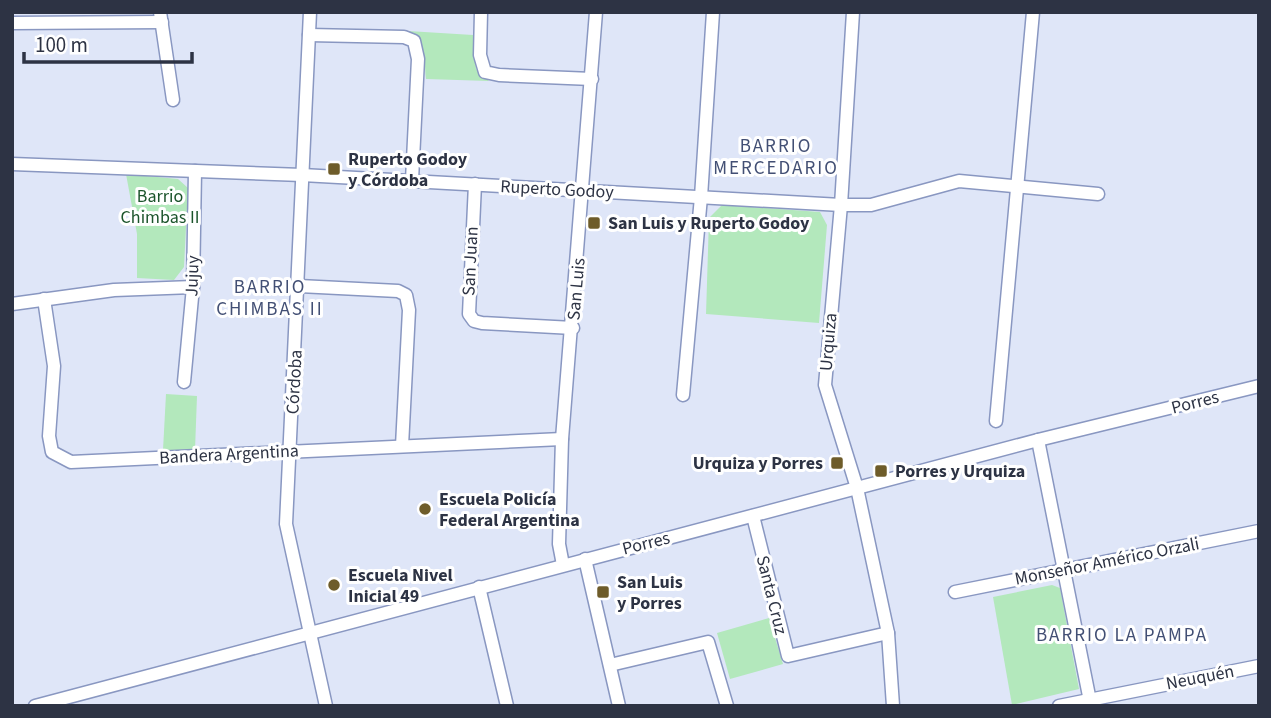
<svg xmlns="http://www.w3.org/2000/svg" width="1271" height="718" font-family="'Source Sans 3',sans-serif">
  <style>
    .green { fill: #b3e8bc }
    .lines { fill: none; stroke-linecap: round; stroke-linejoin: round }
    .street-casing { stroke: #8997c1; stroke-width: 15 }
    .street { stroke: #fff; stroke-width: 12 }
    .poi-dot { fill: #6e5c2a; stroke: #fff; stroke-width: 2.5 }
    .labels { text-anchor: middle; stroke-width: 6; stroke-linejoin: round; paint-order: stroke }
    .poi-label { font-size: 18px; font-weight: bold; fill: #2d3344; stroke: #fff; text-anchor: start }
    .street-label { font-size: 18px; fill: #2d3344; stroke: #fff }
    .park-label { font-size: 18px; fill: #1b542b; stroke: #fff }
    .neighbourhood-label { font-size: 19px; letter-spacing: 2px; fill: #424f74; stroke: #fff }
  </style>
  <rect width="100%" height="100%" fill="#dfe6f8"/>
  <g class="green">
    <path d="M408,31l65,4 3,34 13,12 -63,-2c-2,-20 1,-35 -17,-45z"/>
    <polygon points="126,174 178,179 188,188 184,267 174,280 137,278 137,234"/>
    <polygon points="722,205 820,212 827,225 819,323 706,314 709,218"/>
    <polygon points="166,394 197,396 195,450 163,450"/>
    <polygon points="1052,585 1060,588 1079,689 1012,705 993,597"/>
    <polygon points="769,618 783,664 730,679 717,633"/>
  </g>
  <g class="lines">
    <defs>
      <g id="street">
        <polyline points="160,12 173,100"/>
        <polyline points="310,12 286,524 326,706"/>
        <polyline points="481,12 480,55 485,72 499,75 592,79"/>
        <polyline points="853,12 841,205 825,385 857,488 888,633 893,706"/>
        <polyline points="12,23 162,22"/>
        <polyline points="309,35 404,37 414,41 418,59 412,180"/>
        <polyline points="12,164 302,175 841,205 871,205 959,181 1098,194"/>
        <polyline points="475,184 469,314 474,321 482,323 573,328"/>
        <polyline points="299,286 398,291 406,295 409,310 402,446"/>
        <polyline points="44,299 54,366 49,436 52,452 71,462 562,439"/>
        <polyline points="12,304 114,290 193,287"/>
        <polyline points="184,382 193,287 195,171"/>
        <polyline points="683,395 701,197 713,12"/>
        <polyline points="996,421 1033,12"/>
        <polyline points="1038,440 1091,706"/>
        <polyline points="753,516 788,656 888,633"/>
        <polyline points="585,559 619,706"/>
        <polyline points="563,565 559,544 562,439 596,12"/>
        <polyline points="479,587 507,706"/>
        <polyline points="955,592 1259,531"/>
        <polyline points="610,665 708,642 727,706"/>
        <polyline points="35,706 1038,440 1259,386"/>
        <polyline points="1059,706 1259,666"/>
      </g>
    </defs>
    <use href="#street" class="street-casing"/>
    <use href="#street" class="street"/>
  </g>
  <g class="poi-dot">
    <rect x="327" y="162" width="14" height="14" rx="3.5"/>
    <rect x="587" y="216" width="14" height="14" rx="3.5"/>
    <rect x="830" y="456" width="14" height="14" rx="3.5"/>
    <rect x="874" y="464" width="14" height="14" rx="3.5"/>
    <circle cx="425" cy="509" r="7"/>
    <circle cx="334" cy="585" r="7"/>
    <rect x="596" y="585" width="14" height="14" rx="3.5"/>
  </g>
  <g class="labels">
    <g class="poi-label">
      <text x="348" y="165">Ruperto Godoy<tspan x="348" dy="21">y Córdoba</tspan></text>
      <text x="608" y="229">San Luis y Ruperto Godoy</text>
      <text x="823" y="469" text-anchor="end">Urquiza y Porres</text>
      <text x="895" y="477">Porres y Urquiza</text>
      <text x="439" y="505">Escuela Policía<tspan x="439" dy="21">Federal Argentina</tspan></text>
      <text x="348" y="581">Escuela Nivel<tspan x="348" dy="21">Inicial 49</tspan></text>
      <text x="617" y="588">San Luis<tspan x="617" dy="21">y Porres</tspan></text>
    </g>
    <g class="street-label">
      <text transform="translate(557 189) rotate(3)" y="6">Ruperto Godoy</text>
      <text transform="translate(470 261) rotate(-87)" y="6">San Juan</text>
      <text transform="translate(192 276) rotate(-88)" y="6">Jujuy</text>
      <text transform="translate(576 289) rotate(-85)" y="6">San Luis</text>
      <text transform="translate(828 342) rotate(-85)" y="6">Urquiza</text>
      <text transform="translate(294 382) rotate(-87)" y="6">Córdoba</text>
      <text transform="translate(1195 402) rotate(-14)" y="6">Porres</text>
      <text transform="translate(229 454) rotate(-3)" y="6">Bandera Argentina</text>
      <text transform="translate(646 543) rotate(-14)" y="6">Porres</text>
      <text transform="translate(1107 561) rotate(-11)" y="6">Monseñor Américo Orzali</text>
      <text transform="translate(772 595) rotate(76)" y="6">Santa Cruz</text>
      <text transform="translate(1200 677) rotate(-11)" y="6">Neuquén</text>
    </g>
    <g class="park-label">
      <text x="160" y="202">Barrio<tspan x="160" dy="21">Chimbas II</tspan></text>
    </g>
    <g class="neighbourhood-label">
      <text x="776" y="152">BARRIO<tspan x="776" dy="22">MERCEDARIO</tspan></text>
      <text x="270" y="293">BARRIO<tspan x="270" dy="22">CHIMBAS II</tspan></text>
      <text x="1122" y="641">BARRIO LA PAMPA</text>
    </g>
  </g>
  <rect width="1271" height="718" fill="none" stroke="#2d3344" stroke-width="28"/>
  <path d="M24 52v10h168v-10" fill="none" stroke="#2d3344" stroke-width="3.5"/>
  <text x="35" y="52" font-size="21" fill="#2d3344" stroke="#ffffff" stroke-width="5" paint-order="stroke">100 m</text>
</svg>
